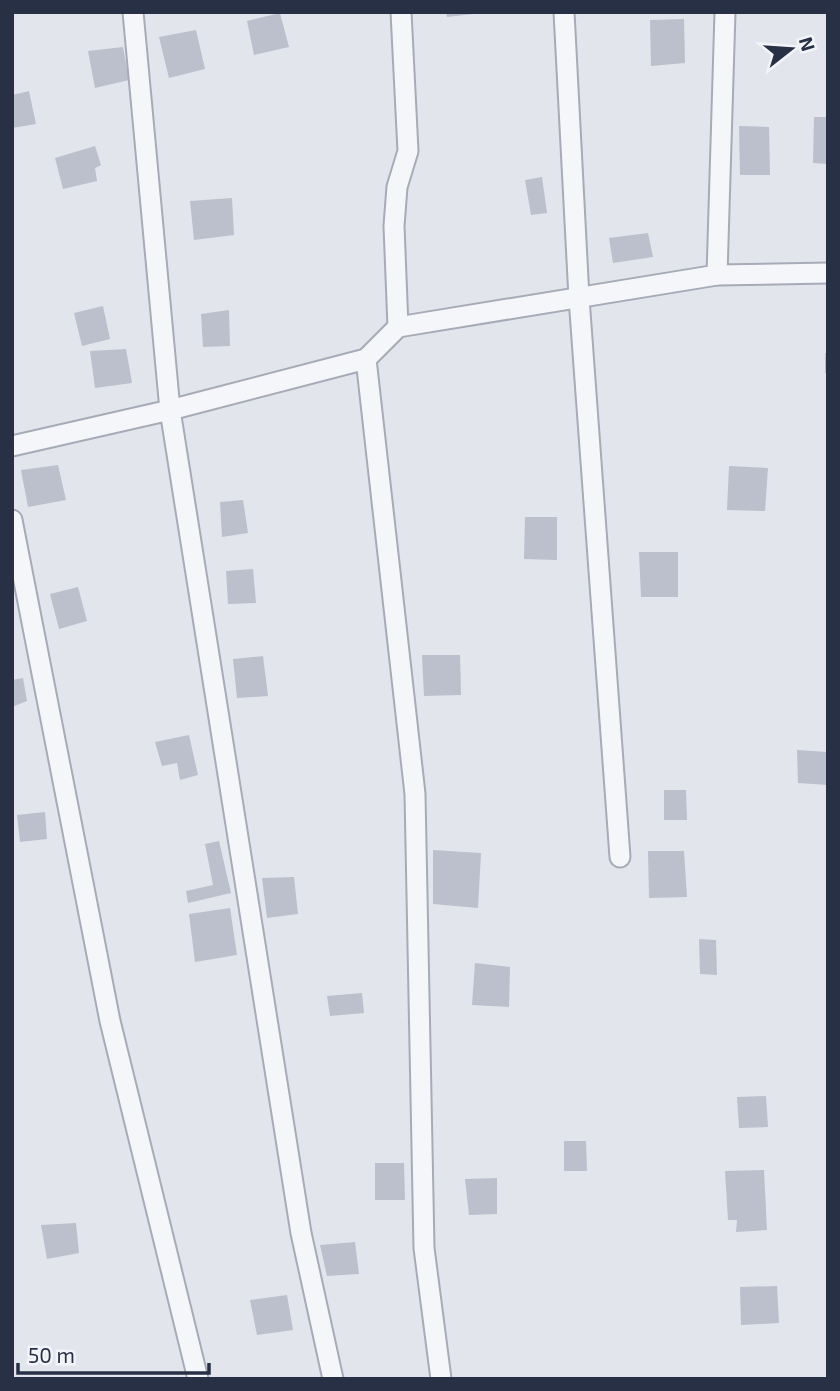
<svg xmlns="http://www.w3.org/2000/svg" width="840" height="1391" font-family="'Exo 2',sans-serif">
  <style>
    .building { fill: #bbc0cc }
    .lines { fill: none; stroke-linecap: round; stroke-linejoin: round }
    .street-casing { stroke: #a6abb7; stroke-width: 23 }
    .street { stroke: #f5f6f9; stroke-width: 19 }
  </style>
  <rect width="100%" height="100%" fill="#e2e5ec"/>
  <g class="building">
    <polygon points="446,12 473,12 473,14 447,17"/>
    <polygon points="280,13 289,47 254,55 247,21"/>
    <polygon points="684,19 685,63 651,66 650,20"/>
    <polygon points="196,30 205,69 169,78 159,37"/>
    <polygon points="123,47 129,80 95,88 88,51"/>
    <polygon points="29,91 36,124 12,128 12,95"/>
    <polygon points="814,117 828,117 828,164 813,163"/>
    <polygon points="739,126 769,127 770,175 740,175"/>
    <polygon points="95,146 101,165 95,168 97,181 63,189 55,158"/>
    <polygon points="542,177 547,213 531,215 525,180"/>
    <polygon points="232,198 234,235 194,240 190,201"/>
    <polygon points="648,233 653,257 613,263 609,238"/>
    <polygon points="103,306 110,339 82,346 74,313"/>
    <polygon points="229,310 230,346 203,347 201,314"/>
    <polygon points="126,349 132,383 95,388 90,351"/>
    <polygon points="825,353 828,353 828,374 825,373"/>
    <polygon points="58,465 66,500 28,507 21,470"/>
    <polygon points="729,466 768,468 765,511 727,510"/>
    <polygon points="243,500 248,533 222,537 220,502"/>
    <polygon points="525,517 557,517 557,560 524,559"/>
    <polygon points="639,552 678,552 678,597 641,597"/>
    <polygon points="253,569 256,603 228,604 226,571"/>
    <polygon points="78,587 87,621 59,629 50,594"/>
    <polygon points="422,655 460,655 461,695 424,696"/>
    <polygon points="263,656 268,696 237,698 233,659"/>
    <polygon points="23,678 27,701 12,707 12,680"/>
    <polygon points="189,735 198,775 180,780 177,763 162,766 155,742"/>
    <polygon points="797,750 828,752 828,785 798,783"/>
    <polygon points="664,790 686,790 687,820 664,820"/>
    <polygon points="45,812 47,839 20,842 17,815"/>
    <polygon points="219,841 231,893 188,903 186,891 213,885 205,844"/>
    <polygon points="433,850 481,853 478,908 433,904"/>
    <polygon points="648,851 684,851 687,897 649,898"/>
    <polygon points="294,877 298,914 267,918 262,878"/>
    <polygon points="230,908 237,955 195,962 189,914"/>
    <polygon points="699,939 716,940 717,975 700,974"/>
    <polygon points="475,963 510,967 509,1007 472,1005"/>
    <polygon points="362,993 364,1013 330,1016 327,996"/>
    <polygon points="766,1096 768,1127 739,1128 737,1097"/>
    <polygon points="564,1141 586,1141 587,1171 564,1171"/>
    <polygon points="375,1163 404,1163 405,1200 375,1200"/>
    <polygon points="764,1170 767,1230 736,1232 737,1220 728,1220 725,1171"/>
    <polygon points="497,1178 497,1214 469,1215 465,1179"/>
    <polygon points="76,1223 79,1253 47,1259 41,1225"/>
    <polygon points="355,1242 359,1274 327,1276 320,1245"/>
    <polygon points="777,1286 779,1323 741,1325 740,1287"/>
    <polygon points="287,1295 293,1330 257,1335 250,1300"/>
  </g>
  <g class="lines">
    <defs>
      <g id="street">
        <polyline points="133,12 170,410 301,1233 333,1379"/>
        <polyline points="564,12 579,298 620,857"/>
        <polyline points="717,275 725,12"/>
        <polyline points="398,327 394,226 397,187 408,151 401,12"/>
        <polyline points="366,359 415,794 424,1248 441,1379"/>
        <polyline points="12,446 170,410 366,359 398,327 717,275 828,273"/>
        <polyline points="12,520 110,1021 198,1379"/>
      </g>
    </defs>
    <use href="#street" class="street-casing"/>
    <use href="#street" class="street"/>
  </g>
  <rect width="840" height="1391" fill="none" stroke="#283046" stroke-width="28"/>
  <g transform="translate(791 49) rotate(73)" stroke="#f2f4f9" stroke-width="5" paint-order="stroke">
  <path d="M0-5L12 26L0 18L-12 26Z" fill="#283046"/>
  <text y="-10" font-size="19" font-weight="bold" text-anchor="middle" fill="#283046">N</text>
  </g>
  <path d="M18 1363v10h191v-10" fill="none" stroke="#283046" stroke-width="3.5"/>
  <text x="28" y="1363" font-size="21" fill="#283046" stroke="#f2f4f9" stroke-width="5" paint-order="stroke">50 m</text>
</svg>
